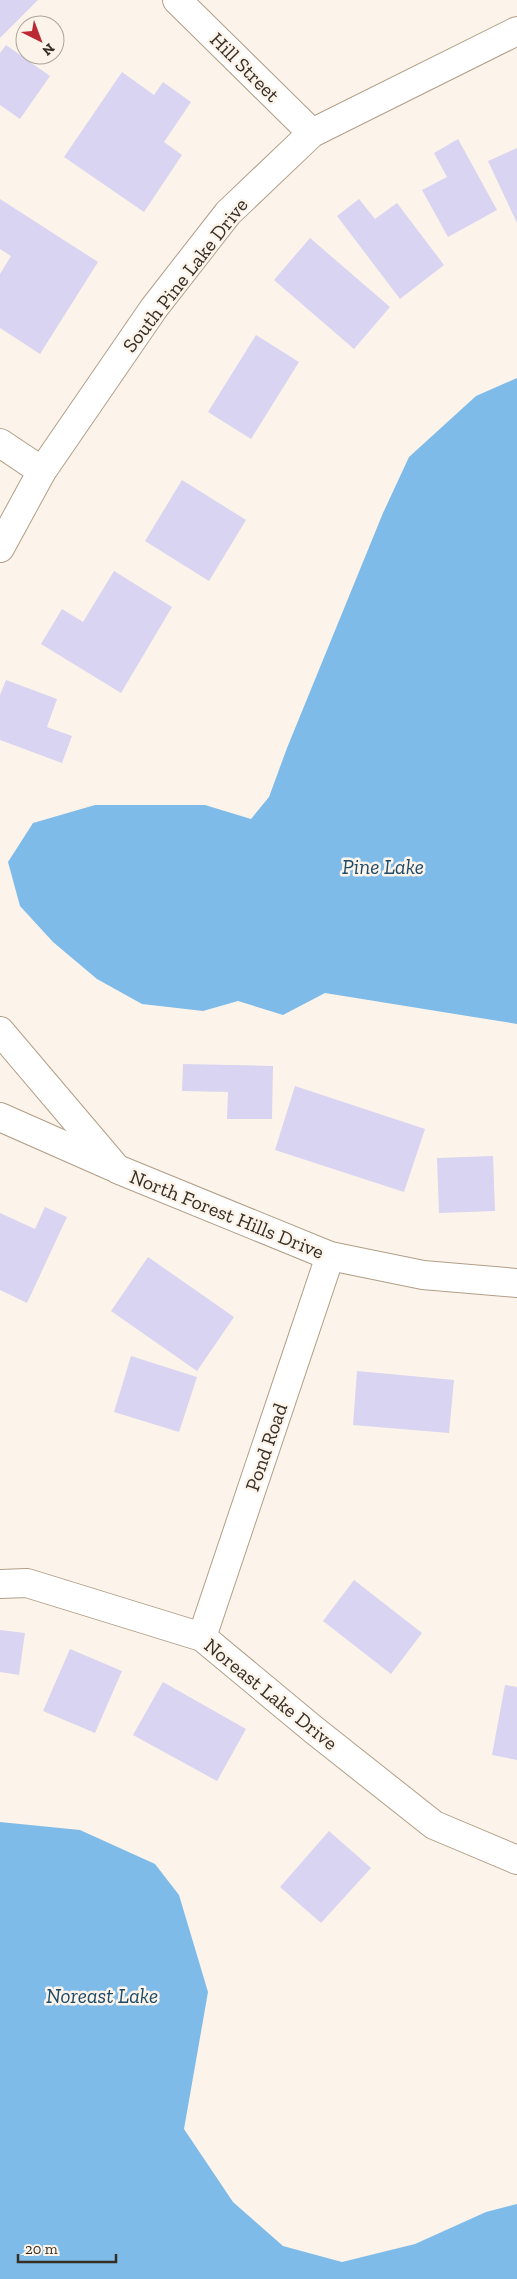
<svg xmlns="http://www.w3.org/2000/svg" width="517" height="2279" font-family="'Zilla Slab',serif">
  <style>
    .water { fill: #7ebbe9 }
    .building { fill: #d9d4f1 }
    .lines { fill: none; stroke-linecap: round; stroke-linejoin: round }
    .minor-casing { stroke: #b19e87; stroke-width: 30 }
    .minor { stroke: #fff; stroke-width: 28 }
    .labels { text-anchor: middle; stroke-width: 5; stroke-linejoin: round; paint-order: stroke }
    .street-label { font-size: 20px; fill: #352e24; stroke: #fcf4ea }
    .water-label { font-size: 21px; font-style: italic; fill: #1c4a69; stroke: #fcf4ea }
  </style>
  <rect width="100%" height="100%" fill="#fcf4ea"/>
  <g class="water">
    <polygon points="517,378 517,1024 325,993 283,1015 238,1001 203,1011 142,1004 97,979 53,942 20,906 8,862 33,823 95,805 205,805 251,819 269,797 287,748 383,513 409,457 476,396"/>
    <polygon points="0,1822 80,1830 155,1864 179,1895 208,1992 184,2129 233,2202 283,2246 342,2262 415,2244 486,2212 517,2204 517,2279 0,2279"/>
  </g>
  <g class="building">
    <polygon points="0,0 38,0 0,38"/>
    <polygon points="6,45 50,76 20,119 0,105 0,53"/>
    <polygon points="122,72 154,95 163,82 191,102 164,142 182,155 144,212 64,157"/>
    <polygon points="458,139 497,210 448,237 422,190 447,177 434,153"/>
    <polygon points="517,148 517,223 488,161"/>
    <polygon points="0,199 98,262 40,354 0,328 0,274 11,256 0,249"/>
    <polygon points="359,199 375,219 397,203 444,265 400,299 337,216"/>
    <polygon points="310,238 390,307 354,349 274,280"/>
    <polygon points="256,335 299,362 251,439 208,412"/>
    <polygon points="182,480 246,520 209,581 145,541"/>
    <polygon points="114,571 172,607 121,693 41,644 62,609 83,622"/>
    <polygon points="6,680 57,699 47,727 72,736 62,763 0,740 0,695"/>
    <polygon points="183,1064 273,1066 272,1119 227,1119 228,1092 182,1091"/>
    <polygon points="295,1086 425,1129 404,1192 275,1150"/>
    <polygon points="493,1156 495,1211 439,1213 437,1158"/>
    <polygon points="45,1207 67,1217 27,1303 0,1290 0,1213 35,1229"/>
    <polygon points="148,1257 234,1317 197,1371 111,1311"/>
    <polygon points="131,1356 197,1377 179,1432 114,1412"/>
    <polygon points="357,1371 454,1380 449,1433 353,1425"/>
    <polygon points="354,1580 422,1633 391,1674 323,1621"/>
    <polygon points="0,1630 25,1633 19,1675 0,1672"/>
    <polygon points="70,1649 122,1671 95,1733 43,1711"/>
    <polygon points="163,1682 246,1729 217,1781 133,1735"/>
    <polygon points="505,1685 517,1687 517,1760 492,1755"/>
    <polygon points="329,1831 371,1868 321,1923 280,1887"/>
  </g>
  <g class="lines">
    <defs>
      <g id="minor">
        <polyline points="177,0 312,133"/>
        <polyline points="0,443 42,471"/>
        <polyline points="0,548 42,471 154,308 228,213 312,133 517,31"/>
        <polyline points="0,1031 117,1169 330,1256 423,1275 517,1283"/>
        <polyline points="0,1117 111,1166"/>
        <polyline points="0,1584 27,1583 202,1637 314,1730 434,1825 517,1860"/>
        <polyline points="202,1637 330,1256"/>
      </g>
    </defs>
    <use href="#minor" class="minor-casing"/>
    <use href="#minor" class="minor"/>
  </g>
  <g class="labels">
    <g class="street-label">
      <text transform="translate(245 67) rotate(45)" y="7">Hill Street</text>
      <text transform="translate(185 275) rotate(-52)" y="7">South Pine Lake Drive</text>
      <text transform="translate(227 1214) rotate(22)" y="7">North Forest Hills Drive</text>
      <text transform="translate(266 1447) rotate(-71)" y="7">Pond Road</text>
      <text transform="translate(271 1694) rotate(39)" y="7">Noreast Lake Drive</text>
    </g>
    <g class="water-label">
      <text x="383" y="874">Pine Lake</text>
      <text x="102" y="2003">Noreast Lake</text>
    </g>
  </g>
  <g transform="translate(40 40) rotate(138)"><circle r="24" fill="#fcf4ea" stroke="#aca59b"/>
  <path d="M0-4L9 19L0 12L-9 19Z" fill="#bb2a34"/>
  <text y="-8" font-size="14" font-weight="bold" text-anchor="middle" fill="#352e24">N</text>
  </g>
  <path d="M18 2254v8h98v-8" fill="none" stroke="#352e24" stroke-width="2.5"/>
  <text x="25" y="2254" font-size="15" fill="#352e24" stroke="#fcf4ea" stroke-width="4" paint-order="stroke">20 m</text>
</svg>
